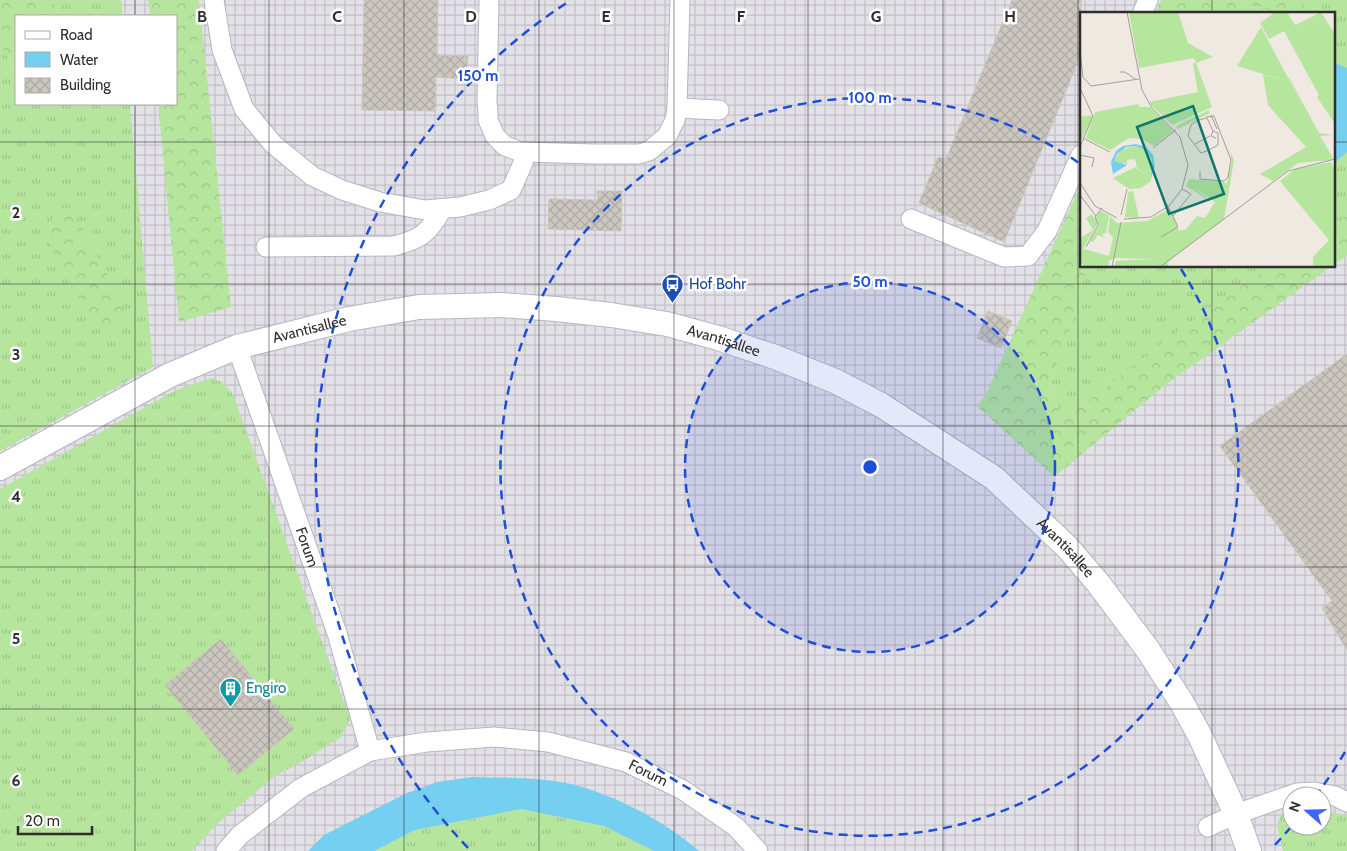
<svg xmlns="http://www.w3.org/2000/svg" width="1347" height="851" font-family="Cabin,sans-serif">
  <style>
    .industrial { fill: url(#industrial-grid); fill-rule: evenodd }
    .grass { fill: url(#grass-tufts) }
    .forest { fill: url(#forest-crowns) }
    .water { fill: #75cff0 }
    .building { fill: url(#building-cross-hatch); stroke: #cbc5ba }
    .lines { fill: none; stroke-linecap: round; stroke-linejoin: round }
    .minor-casing { stroke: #b4b7c1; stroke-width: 21 }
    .tertiary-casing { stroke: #b4b7c1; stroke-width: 26 }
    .minor { stroke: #fff; stroke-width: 19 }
    .tertiary { stroke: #fff; stroke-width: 24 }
    .grid { fill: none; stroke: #2e2e2e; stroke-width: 1; stroke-opacity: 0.55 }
    .ring { fill: none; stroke: #1d4ed8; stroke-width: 2.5; stroke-dasharray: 9 6 }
    .labels { text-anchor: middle; stroke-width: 5; stroke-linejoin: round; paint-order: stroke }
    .transit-label { font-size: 15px; fill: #164399; stroke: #fff; text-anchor: start }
    .street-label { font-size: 15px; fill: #2e2e2e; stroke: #fff }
    .culture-label { font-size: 15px; fill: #0d838f; stroke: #fff; text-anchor: start }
    .inset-road { fill: none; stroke: #a29e99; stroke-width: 1 }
    .view { fill: #0f766e; fill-opacity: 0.15; stroke: #0f766e; stroke-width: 2.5 }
    .inset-edge { fill: none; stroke: #2e2e2e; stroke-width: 2.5 }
    .grid-label { font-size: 16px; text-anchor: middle; font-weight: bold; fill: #2e2e2e; stroke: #fff; stroke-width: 5; stroke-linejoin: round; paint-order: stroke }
    .centre { fill: #1d4ed8; stroke: #fff; stroke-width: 2.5 }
    .ring-label { font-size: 15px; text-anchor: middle; font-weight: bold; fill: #1d4ed8; stroke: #fff; stroke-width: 5; stroke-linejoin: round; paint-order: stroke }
  </style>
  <defs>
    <pattern id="industrial-grid" width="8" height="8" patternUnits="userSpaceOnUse" patternTransform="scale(1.25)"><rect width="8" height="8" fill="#e3e1e8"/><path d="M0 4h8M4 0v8" fill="none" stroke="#c3c1c7"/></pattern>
    <pattern id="grass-tufts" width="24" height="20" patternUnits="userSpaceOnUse" patternTransform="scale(1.25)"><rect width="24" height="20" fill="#b6e59e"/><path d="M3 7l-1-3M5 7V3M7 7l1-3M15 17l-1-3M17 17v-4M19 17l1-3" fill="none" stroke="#9dc588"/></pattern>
    <pattern id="forest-crowns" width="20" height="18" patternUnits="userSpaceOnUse" patternTransform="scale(1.25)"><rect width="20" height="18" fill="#b6e59e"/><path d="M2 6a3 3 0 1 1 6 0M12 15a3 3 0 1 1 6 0" fill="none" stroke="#9dc588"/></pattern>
    <pattern id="building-cross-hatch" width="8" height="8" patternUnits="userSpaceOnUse" patternTransform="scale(1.25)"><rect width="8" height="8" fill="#cbc7bf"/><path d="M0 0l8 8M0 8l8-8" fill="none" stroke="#afaba4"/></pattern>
  </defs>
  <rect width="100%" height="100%" fill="#efe9e1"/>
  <path class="industrial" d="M0,0h1324l23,18v833h-1347zM1081,14h252v252h-252zM16,16h160v88h-160zM1292,796h30v30h-30z"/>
  <g class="grass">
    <polygon points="53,0 121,0 123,16 58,16"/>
    <polygon points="1305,0 1347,0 1347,68 1333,62 1333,14 1239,14 1248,6 1303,11"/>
    <polygon points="0,44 13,67 16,69 16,104 130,104 153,367 0,451"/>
    <polygon points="1347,152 1347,215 1333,224 1333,164"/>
    <polygon points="1087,266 1271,266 1208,309 1063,420 1049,384 1065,344"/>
    <polygon points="211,378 222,382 233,394 350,719 341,737 303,761 275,776 216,825 192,851 0,851 0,489 176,390"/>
    <polygon points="1292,806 1292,826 1322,826 1322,808 1338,814 1347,815 1347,851 1283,851 1277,825 1283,810"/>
    <polygon points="521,809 604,826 654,851 374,851 415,830"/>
  </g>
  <g class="forest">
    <polygon points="0,0 53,0 58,16 16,16 16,69 13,67 0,44"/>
    <polygon points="148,0 199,0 231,307 179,322 158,104 176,104 176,16 150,16"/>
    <polygon points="1161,0 1305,0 1304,11 1248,6 1239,14 1155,14"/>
    <polygon points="1081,185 1081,266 1087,266 1065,344 1049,384 1063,420 1208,309 1271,266 1332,266 1168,383 1054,477 977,406 985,396"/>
    <polygon points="61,208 71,208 121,300 125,322 111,326 96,321 86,313 52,250 47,234 52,219"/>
    <polygon points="1347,215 1347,256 1333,265 1333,224"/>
  </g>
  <g class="water">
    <polygon points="1333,62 1347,68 1347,152 1333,164"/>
    <path d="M472,777c33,1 67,0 99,7 44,11 94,37 128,67h-45l-50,-25 -83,-17 -106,21 -41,21h-66l16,-16 83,-42 30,-11z"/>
  </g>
  <g class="building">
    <polygon points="364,0 438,0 437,55 468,56 466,79 436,77 436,111 362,110"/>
    <polygon points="1012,0 1081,0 1081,54 1004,242 919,203 938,157 946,159"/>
    <polygon points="597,191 622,191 621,231 548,229 549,199 598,200"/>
    <polygon points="988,311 1012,321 1001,348 977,338"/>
    <polygon points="1347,354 1347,650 1322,608 1332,601 1220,446"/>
    <polygon points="221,639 294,729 238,775 165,685"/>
  </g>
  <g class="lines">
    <defs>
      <g id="minor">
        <polyline points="214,0 222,50 244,109 273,144 312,176 342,190 380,202 425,210 460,207 489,200 511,190 523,163 525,152"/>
        <polyline points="489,0 487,101 488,113 488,120 495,136 505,146 521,152 595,154 639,154 649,151 667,136 675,120 677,108 680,0"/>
        <polyline points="1142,14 1148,0"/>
        <polyline points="677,108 719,110"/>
        <polyline points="911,219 1004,257 1028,256 1047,231 1081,155"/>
        <path d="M266,247l127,-1c27,-6 36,-13 49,-37"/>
        <path id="s1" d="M237,347l100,286 33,118"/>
        <polyline points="1208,827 1236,814 1297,793 1314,792 1335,796 1347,802"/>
        <path id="s2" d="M226,851l14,-16 61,-47 69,-37 57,-9 67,-5 54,5 78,20 57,28 53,37 22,24"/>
      </g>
      <g id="tertiary">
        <path id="s3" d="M0,468l170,-93 67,-28 112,-28 70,-12 82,-2 55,4 55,6 56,9 51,14 57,19 60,24 46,24 113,73 73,69 31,36 50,67 34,53 18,33 36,78 13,37"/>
      </g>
    </defs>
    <use href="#minor" class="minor-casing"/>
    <use href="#tertiary" class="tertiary-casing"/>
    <use href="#minor" class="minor"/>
    <use href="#tertiary" class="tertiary"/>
  </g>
  <path class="grid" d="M135,0v16M269,0v851M404,0v851M539,0v851M674,0v851M808,0v851M943,0v851M1078,0v851M1212,0v14M135,104v747M0,142h1081M1333,142h14M1212,266v585M0,284h1347M0,426h1347M0,567h1347M0,709h1347"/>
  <circle cx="870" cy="467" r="185" fill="#1d4ed8" fill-opacity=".12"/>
  <g class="ring">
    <circle cx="870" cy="467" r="185"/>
    <path d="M1181 269A369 369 0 1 1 1079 163"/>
    <path d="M1345 752A554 554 0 0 1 1318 793M1291 827A554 554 0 0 1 1272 848M468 848A554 554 0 0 1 568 2"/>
  </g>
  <defs>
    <symbol id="bus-pin" viewBox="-11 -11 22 30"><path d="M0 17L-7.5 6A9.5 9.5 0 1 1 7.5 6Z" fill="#1a4fb4" stroke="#fff"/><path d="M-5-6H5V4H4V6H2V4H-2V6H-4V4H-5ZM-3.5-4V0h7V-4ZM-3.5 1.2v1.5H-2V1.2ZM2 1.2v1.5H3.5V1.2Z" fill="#fff"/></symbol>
    <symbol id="building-pin" viewBox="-11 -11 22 30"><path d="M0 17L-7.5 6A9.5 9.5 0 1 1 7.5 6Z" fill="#0f9aa8" stroke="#fff"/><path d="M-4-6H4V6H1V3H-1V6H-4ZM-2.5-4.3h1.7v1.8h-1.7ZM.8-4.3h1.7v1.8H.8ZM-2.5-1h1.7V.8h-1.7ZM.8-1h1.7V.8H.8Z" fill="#fff"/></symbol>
  </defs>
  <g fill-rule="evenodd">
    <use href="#bus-pin" x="660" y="272" width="25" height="34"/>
    <use href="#building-pin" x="218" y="676" width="25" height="34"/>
  </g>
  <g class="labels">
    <g class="transit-label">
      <text x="689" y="289">Hof Bohr</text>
    </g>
    <g class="street-label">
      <text dy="5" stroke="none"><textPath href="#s3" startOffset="341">Avantisallee</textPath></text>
      <text dy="5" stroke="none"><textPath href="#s3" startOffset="761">Avantisallee</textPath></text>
      <text dy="5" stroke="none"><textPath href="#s1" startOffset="212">Forum</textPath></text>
      <text dy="5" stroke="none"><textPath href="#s3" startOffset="1166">Avantisallee</textPath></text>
      <text dy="5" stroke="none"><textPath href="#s2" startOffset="461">Forum</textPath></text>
    </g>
    <g class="culture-label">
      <text x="246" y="693">Engiro</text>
    </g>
  </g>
  <g transform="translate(1080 12)">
    <rect width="255" height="255" fill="#efe9e1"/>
    <path d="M49,0h49l10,31 25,14 -17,6 16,44 -40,18 -20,-19 -3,-4 49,-10 -5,-28 3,-2 -2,-4 -55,10zM195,0h12l8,13 26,-13 14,22v90l-18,-27 2,-2 -35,-64 -15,8 -9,-16zM181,15l27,51 -25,-3 26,6 41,79 -32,3 -25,18 -13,-7 46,-27 -38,-42 -5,-31 -26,-8zM59,92v3h11l23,24 -19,15 -12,-7 -13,-1 -19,12 -24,-12 9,-26zM12,103l-1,7 -11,20v-25zM56,134l9,4 7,9 -1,22 -10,7 -12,1 -16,-11 23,-11 1,2 11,8 -11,-9 -2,-9 -8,1v4l-14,-3 9,-12zM149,137l5,11 -10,59 -57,43 2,5h-55l2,-6 36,-2 -36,-1 -7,2 -1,7h-24l-4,-6v-13l29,8 4,-18 -5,-7 2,-15 7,7 30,-2 23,-12 9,22 7,-2 11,-13 8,2 10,-16 -25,-17 19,-2 17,3 6,-25zM251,150l4,11v94h-22v-10l16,-17 -49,-59 15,-12zM53,179l6,27 -14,-1 3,-25zM20,199l9,4 -3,18 -4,1 3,4 -7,-3 -5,7 -3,-1 9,-16 -4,-6zM12,202l5,10 -14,25 -3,-2v-9l13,-8 -7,-12z" fill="#b6e59e"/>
    <path d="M195,40l44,81 14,2 -13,1 13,22 -3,2 -41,-79 -26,-7 26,4zM129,98l1,3 -32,16 -2,-3zM109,167l36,3 2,5 -4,4 -10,-7 -22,1 23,19 -28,-18z" fill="#b6e59e"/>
    <path d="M56,132l10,3 7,8 2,12 -4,11 1,-19 -7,-9 -9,-4 -10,1 -9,7 -3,7 13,4 -14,9 -2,-12 5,-11 7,-5z" fill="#75cff0"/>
    <path class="inset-road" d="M0,39l3,26 8,9 48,-7M40,60h5l10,7M0,76l13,28 -13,31M131,103l6,14M118,108l11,30 -8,3 -13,-17 3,-11zM119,108l8,-2 6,13M3,126l27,14M115,132l15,-8M73,136l23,-18M0,143l14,3 -2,9M132,145l-3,-7 9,-5v-12l-5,-2 -2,5 5,2M120,159v8l24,2 4,-4 3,-17 -17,-44 -8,1M0,171l15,23 22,12M0,183l16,21M41,203l6,-26M93,204l18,-22 -9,-5M44,207l27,-2 18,-11 13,-17 6,-24 -8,-28 -28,-29 -10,-18 -15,-78M81,225l17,-10 -11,-23M6,235l12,-22 -3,-8 7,-9M32,255l9,-45M80,255l128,-96 47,-12"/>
    <path class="view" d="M113,94l31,88 -55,20 -32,-87z"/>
    <rect width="255" height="255" class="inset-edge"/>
  </g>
  <g class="grid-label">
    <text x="202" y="22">B</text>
    <text x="337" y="22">C</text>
    <text x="471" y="22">D</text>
    <text x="606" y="22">E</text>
    <text x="741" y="22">F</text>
    <text x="876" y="22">G</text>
    <text x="1010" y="22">H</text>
    <text x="16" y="218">2</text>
    <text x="16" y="360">3</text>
    <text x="16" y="502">4</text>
    <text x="16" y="644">5</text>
    <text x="16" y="786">6</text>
  </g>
  <circle cx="870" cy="467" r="8" class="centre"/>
  <g class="ring-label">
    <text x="478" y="81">150 m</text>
    <text x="870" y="103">100 m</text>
    <text x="870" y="287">50 m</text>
  </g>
  <rect x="15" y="15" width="162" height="90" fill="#ffffff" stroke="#ababab"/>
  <rect x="25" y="31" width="25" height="8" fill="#ffffff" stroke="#ababab"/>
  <text x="60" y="40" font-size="15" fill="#2e2e2e">Road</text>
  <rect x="25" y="52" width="25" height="15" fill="#75cff0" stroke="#ababab"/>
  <text x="60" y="65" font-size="15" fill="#2e2e2e">Water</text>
  <rect x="25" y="78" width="25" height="15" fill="url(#building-cross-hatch)" stroke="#ababab"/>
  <text x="60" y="90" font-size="15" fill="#2e2e2e">Building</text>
  <g transform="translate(1307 811) rotate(290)"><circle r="24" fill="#ffffff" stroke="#ababab"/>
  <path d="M0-4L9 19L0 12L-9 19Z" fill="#4264fb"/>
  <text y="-8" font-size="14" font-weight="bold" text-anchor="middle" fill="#2e2e2e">N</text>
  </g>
  <path d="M18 826v8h74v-8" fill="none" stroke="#2e2e2e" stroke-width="2.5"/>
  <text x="25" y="826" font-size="15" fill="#2e2e2e" stroke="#ffffff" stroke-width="4" paint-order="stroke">20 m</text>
</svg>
